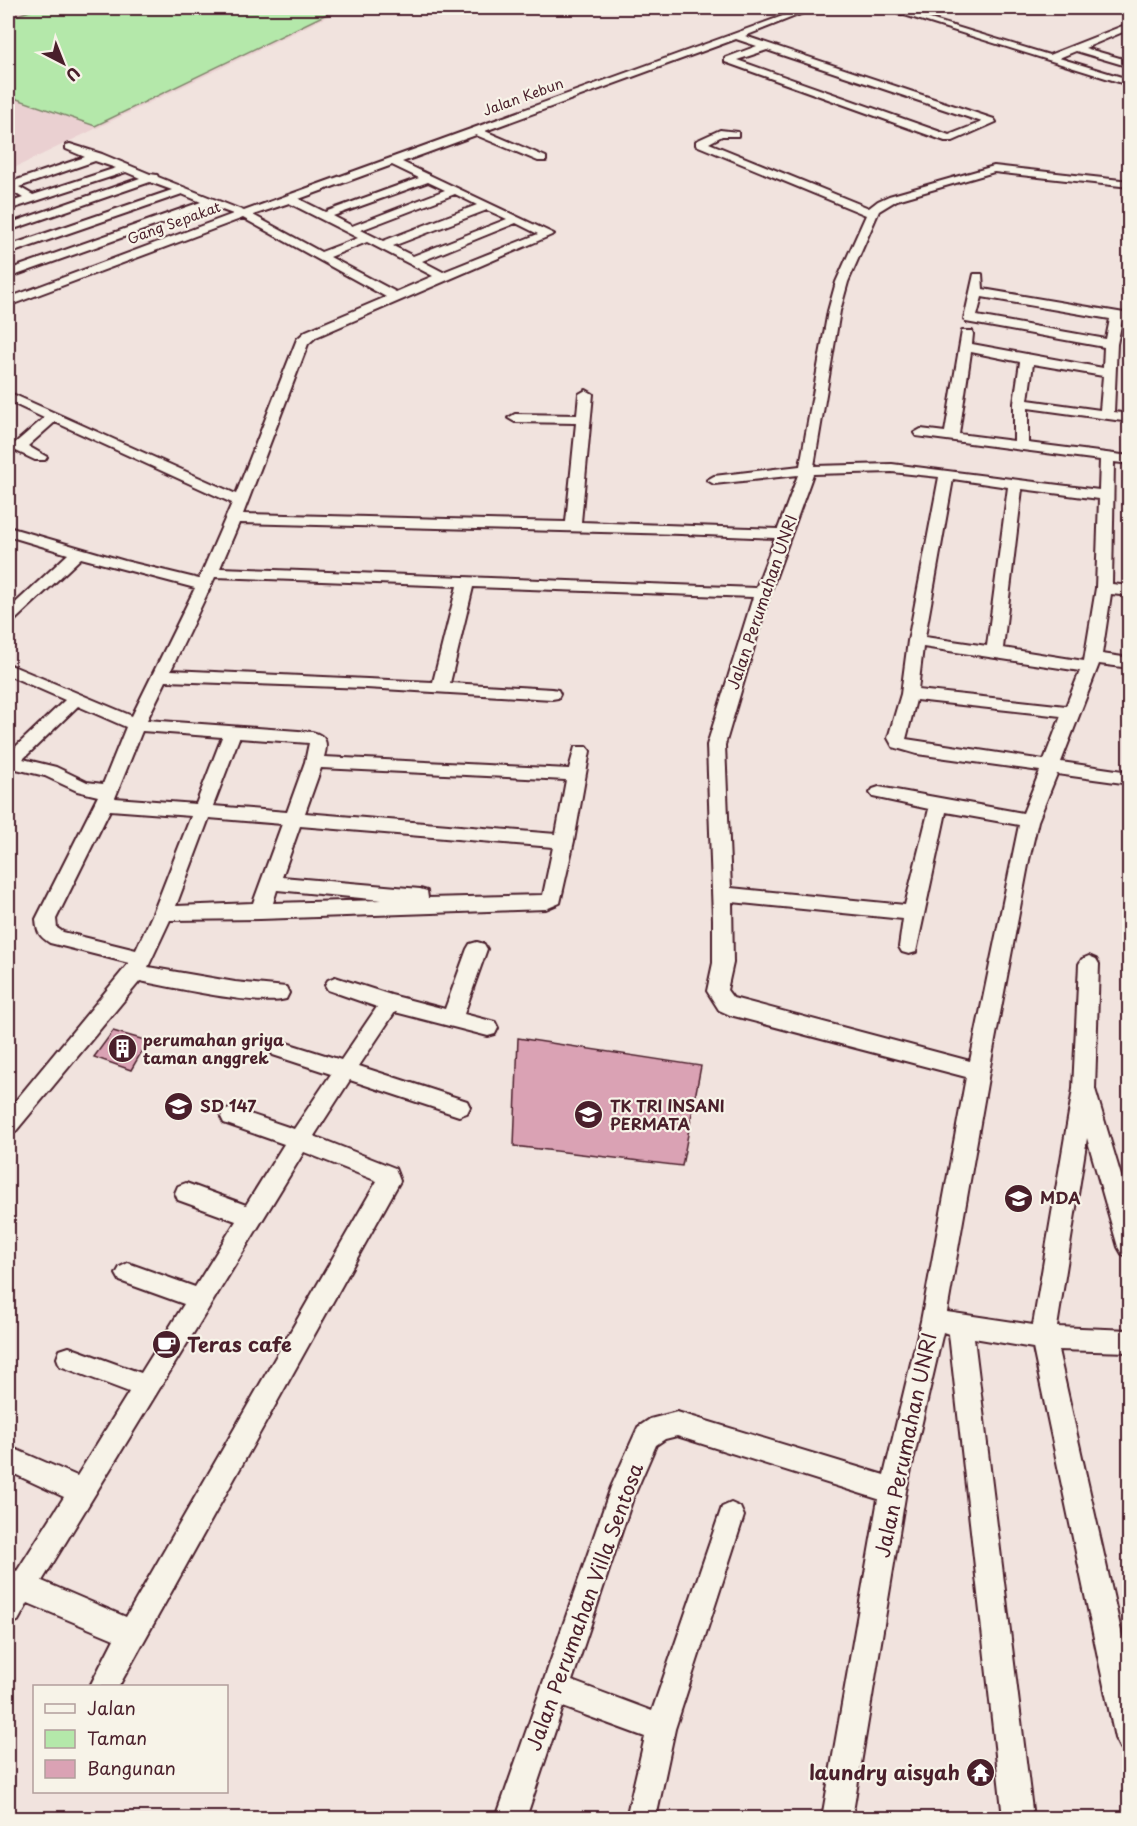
<svg xmlns="http://www.w3.org/2000/svg" width="1137" height="1826" font-family="'Playpen Sans',sans-serif">
  <style>
    .built { fill: #ead0d1 }
    .green { fill: #b4e8aa; stroke: #7f846a; stroke-width: 1.5 }
    .building { fill: #daa2b4; stroke: #4a1f2b; stroke-width: 1.5 }
    .lines { fill: none; stroke-linecap: round; stroke-linejoin: round }
    .minor-casing { stroke: #4a1f2b; stroke-width: 4 }
    .minor { fill: #f7f3e8; fill-rule: evenodd }
    .labels { text-anchor: middle; stroke-width: 4.5; stroke-linejoin: round; paint-order: stroke }
    .far-street-label { font-size: 14px; fill: #4a1f2b; stroke: #f7f3e8 }
    .street-label { font-size: 16px; fill: #4a1f2b; stroke: #f7f3e8 }
    .poi-label { font-size: 16px; font-weight: bold; fill: #4a1f2b; stroke: #f7f3e8; text-anchor: start }
    .near-poi-label { font-size: 20px; font-weight: bold; fill: #4a1f2b; stroke: #f7f3e8; text-anchor: start }
    .near-street-label { font-size: 20px; fill: #4a1f2b; stroke: #f7f3e8 }
  </style>
  <rect width="100%" height="100%" fill="#f1e3de"/>
  <filter id="ink" filterUnits="userSpaceOnUse"><feTurbulence type="fractalNoise" baseFrequency=".0167" numOctaves="2"/><feDisplacementMap in="SourceGraphic" scale="12" xChannelSelector="R" yChannelSelector="G"/><feConvolveMatrix kernelMatrix="1 2 1 2 8 2 1 2 1" color-interpolation-filters="sRGB"/></filter>
  <g filter="url(#ink)">
    <polygon class="built" points="8,8 345,8 8,171"/>
    <polygon class="green" points="39,8 339,8 95,126 8,96 8,18"/>
    <g class="building">
      <polygon points="113,1031 148,1041 131,1070 94,1057"/>
      <polygon points="518,1038 701,1066 682,1166 514,1146"/>
    </g>
    <g class="lines">
      <defs>
        <g id="minor">
          <path d="M805,8h11l-71,28 249,83 2,3 -43,19h-8l-220,-79v-4l32,-12 -21,-7 -251,92 61,26v4h-8l-62,-26 -74,27 152,72 -238,103 -8,7 -65,170 323,8 10,-99 -61,-1 -7,-4 7,-4 62,1 2,-21 7,-4 7,4 -12,128 197,7 20,-54 -84,9 -7,-4 7,-4 86,-10 28,-155 8,-29 30,-67 -170,-70v-4l24,-11 18,2v4h-16l-13,7 160,65 9,-7 11,-5 105,-30 136,15v6l-136,-15 -97,28 -18,11 -31,71 -8,29 -26,155 78,-2 207,26 1,-30 -184,-24 -2,-3 7,-4 24,3 17,-101h10l1,3 -1,10 131,24 1,-21 -138,-25 -2,-3 10,-45h8l1,15 147,25v8l-8,-1 -5,23 -3,68 16,2v8l-102,-14v35l102,13v8l-16,-2 -2,122 18,2v10l-19,-2 -9,60 28,4v10l-31,-4 -38,98 69,10v12l-73,-10 -19,47 -9,39 -40,212 -42,240 86,13 40,-236 6,-125 3,-5 7,-3 7,3 3,5 -4,125 35,117v51l-8,-3 -4,-7 -31,-109 -30,189 73,3v22l-72,-2 72,321v81l-10,-4 -5,-10 -82,-390 -59,-10 59,480h-30l-54,-484 -6,-2 -37,159 -54,327h-30l56,-319 -201,-63 -12,3 -9,6 -23,53 -61,183 80,30 70,-204 9,-4 9,4 4,9 -69,213 -19,89h-30l19,-81 -82,-30 -37,111h-30l115,-331 27,-60 12,-8 27,-7 207,63 37,-154 45,-244 -236,-62 -11,-5 -12,-19 6,-28v-44l-6,-174 46,-148 -280,-10 -23,96 102,6 6,1 2,4 -2,4 -6,1 -186,-11 -200,-7 -19,39 165,12c15,4 16,11 12,25l245,12 6,-22h12l3,4 -16,90 -14,62 -14,6 -286,10 -90,1 -22,47 87,15 51,5 3,6 -3,6c-28,8 -114,-12 -146,-18l-124,150 -8,3v-24l121,-147 -79,-20c-11,-7 -13,-11 -14,-24l62,-123 -21,-5 -32,-15 -37,-9v-13l57,-54 -57,-25v-11l124,52 63,-128 -114,-30 -67,63 -6,2v-13l60,-56 -60,-18v-9l117,34 74,18 33,-76 -177,-81 -27,24 19,11 -2,3h-10l-21,-10 -2,-3 2,-3 30,-26 -36,-17v-9l228,102 61,-155 9,-8 80,-34 -143,-79 -235,88v-8l225,-84 -22,-8 -203,72v-8l193,-68 -19,-8 -174,60v-8l164,-56 -22,-8 -142,49v-7l132,-46 -14,-6 -118,38v-7l15,-5 -15,-9v-6l77,-26 -19,-8v-4l4,-1 32,10 48,20 7,1 1,2 86,34zM767,50l215,72 -33,13 -212,-75zM95,161l21,7 -83,27 -14,-8zM392,165l27,13 -94,34 -26,-13zM428,182l17,8 -93,36 -19,-10zM455,194l22,11 -94,36 -22,-11zM289,203l69,35 -37,14 -68,-37zM487,210l20,9 -94,37 -20,-10zM516,223l22,11 -95,38 -21,-11zM367,242l66,34 -37,16 -66,-35zM982,297l128,22 -4,20 -129,-23zM971,352l49,10 -6,41v38l-55,-7zM1033,364l70,12 -3,34 -72,-10zM892,472l47,5 -31,164 -7,53 -13,44 5,9 24,7 123,17 -17,42 -144,-26 -6,2 -3,4 3,4 56,12 -24,96 -174,-17 -6,-143 45,-152 43,-119zM953,479l55,8 -21,159 -62,-9zM1022,489l77,10 -3,89 -12,73 -81,-13zM239,523l442,11 94,4 -19,50 -536,-20zM215,577l242,9 -24,96 -262,-12zM923,647l157,24 -14,35 -148,-16zM916,700l145,16 -17,44 -138,-21zM78,706l48,21 -23,57 -16,-2 -31,-15 -33,-8zM142,731l80,6 -26,67 -81,-6zM239,738l70,5 -4,19 -18,50 -74,-6zM321,768l245,12 -10,54 -251,-21zM110,810l81,6 -38,97 -17,37 -73,-18 -6,-4 -1,-9zM946,812l73,13 -49,236 -237,-63 -6,-8 6,-27 -1,-61 171,17 -4,28 3,5 7,2 7,-2zM209,818l73,6 -29,79 -77,3zM300,826l253,21 -10,48 -115,3 -1,-7 -7,-2 -138,-12zM277,890l105,10 -109,3z"/>
          <polygon points="882,8 894,8 1049,55 1130,23 1130,29 1085,48 1130,61 1130,67 1076,51 1059,58 1128,79 1130,82 1122,83"/>
          <polygon points="1125,8 1130,8 1130,11 1126,10"/>
          <path d="M477,942l7,2 3,5 -23,65 31,8 3,6 -3,6 -7,2 -93,-24 -36,54 108,35 3,6 -3,6 -8,3 -109,-36 -36,56 81,32 5,13 -281,505h-29l24,-47 -86,-36 -10,18 -10,4v-57l9,3 47,-74 -56,-26v-25l69,30 52,-84 -69,-26 -3,-8 3,-8 9,-3 72,26 43,-69 -64,-23 -4,-7 4,-7 8,-4 67,24 41,-66 -58,-21 -3,-7 3,-7 8,-3 60,22 38,-61 -60,-21 -3,-6 3,-6 8,-3 62,21 37,-55 -58,-19 -4,-6 4,-6 7,-2 61,19 36,-53 -49,-17 -3,-5 3,-5 7,-3 56,18 54,14 22,-60 3,-5zM304,1152l73,29 -251,436 -84,-36z"/>
        </g>
      </defs>
      <use href="#minor" class="minor-casing"/>
      <use href="#minor" class="minor"/>
    </g>
  </g>
  <defs>
    <symbol id="building-disc" viewBox="-11 -11 22 22"><circle r="9.5" fill="#4a1f2b" stroke="#f7f3e8"/><path d="M-4-6H4V6H1V3H-1V6H-4ZM-2.5-4.3h1.7v1.8h-1.7ZM.8-4.3h1.7v1.8H.8ZM-2.5-1h1.7V.8h-1.7ZM.8-1h1.7V.8H.8Z" fill="#fff"/></symbol>
    <symbol id="school-disc" viewBox="-11 -11 22 22"><circle r="9.5" fill="#4a1f2b" stroke="#f7f3e8"/><path d="M0-5L7-2L0 1L-7-2ZM-4 1L0 2.5L4 1V4Q0 6-4 4Z" fill="#fff"/></symbol>
    <symbol id="cafe-disc" viewBox="-11 -11 22 22"><circle r="9.5" fill="#4a1f2b" stroke="#f7f3e8"/><path d="M-5.5-4.5H6V0H3Q3 3.5 0 3.5H-2.5Q-5.5 3.5-5.5 0ZM3-3.2v2h1.7v-2ZM-6 4.5H4V6H-6Z" fill="#fff"/></symbol>
    <symbol id="temple-disc" viewBox="-11 -11 22 22"><circle r="9.5" fill="#4a1f2b" stroke="#f7f3e8"/><path d="M0-6L5-2H3V0L6.5 2.5H4V6H1.5V3h-3V6H-4V2.5H-6.5L-3 0V-2H-5Z" fill="#fff"/></symbol>
  </defs>
  <g fill-rule="evenodd">
    <use href="#building-disc" x="106" y="1032" width="33" height="33"/>
    <use href="#school-disc" x="162" y="1090" width="33" height="33"/>
    <use href="#school-disc" x="572" y="1098" width="33" height="33"/>
    <use href="#school-disc" x="1002" y="1182" width="33" height="33"/>
    <use href="#cafe-disc" x="150" y="1328" width="33" height="33"/>
    <use href="#temple-disc" x="964" y="1756" width="33" height="33"/>
  </g>
  <g class="labels">
    <g class="far-street-label">
      <text transform="translate(523 97) rotate(-20)" y="5">Jalan Kebun</text>
      <text transform="translate(174 223) rotate(-20)" y="5">Gang Sepakat</text>
    </g>
    <g class="street-label">
      <text transform="translate(762 602) rotate(-71)" y="6">Jalan Perumahan UNRI</text>
    </g>
    <g class="poi-label">
      <text x="143" y="1046">perumahan griya<tspan x="143" dy="18">taman anggrek</tspan></text>
      <text x="200" y="1112">SD 147</text>
      <text x="610" y="1112">TK TRI INSANI<tspan x="610" dy="18">PERMATA</tspan></text>
      <text x="1040" y="1204">MDA</text>
    </g>
    <g class="near-poi-label">
      <text x="187" y="1352">Teras cafe</text>
      <text x="960" y="1780" text-anchor="end">laundry aisyah</text>
    </g>
    <g class="near-street-label">
      <text transform="translate(906 1445) rotate(-78)" y="7">Jalan Perumahan UNRI</text>
      <text transform="translate(585 1607) rotate(-70)" y="7">Jalan Perumahan Villa Sentosa</text>
    </g>
  </g>
  <rect width="1137" height="1826" fill="none" stroke="#f7f3e8" stroke-width="30"/>
  <rect x="15" y="15" width="1107" height="1796" fill="none" stroke="#4a1f2b" stroke-width="2" filter="url(#ink)"/>
  <rect x="33" y="1685" width="195" height="108" fill="#f7f3e8" stroke="#b29e9c" stroke-width="1.5"/>
  <rect x="45" y="1704" width="30" height="9" fill="#f7f3e8" stroke="#b29e9c" stroke-width="1.5"/>
  <text x="87" y="1715" font-size="18" fill="#4a1f2b">Jalan</text>
  <rect x="45" y="1730" width="30" height="18" fill="#b4e8aa" stroke="#b29e9c" stroke-width="1.5"/>
  <text x="87" y="1745" font-size="18" fill="#4a1f2b">Taman</text>
  <rect x="45" y="1760" width="30" height="18" fill="#daa2b4" stroke="#b29e9c" stroke-width="1.5"/>
  <text x="87" y="1775" font-size="18" fill="#4a1f2b">Bangunan</text>
  <g transform="translate(63 63) rotate(138)" stroke="#f7f3e8" stroke-width="4.5" paint-order="stroke">
  <path d="M0-4.5L10 22L0 15L-10 22Z" fill="#4a1f2b"/>
  <text y="-9" font-size="16" font-weight="bold" text-anchor="middle" fill="#4a1f2b">U</text>
  </g>
</svg>
